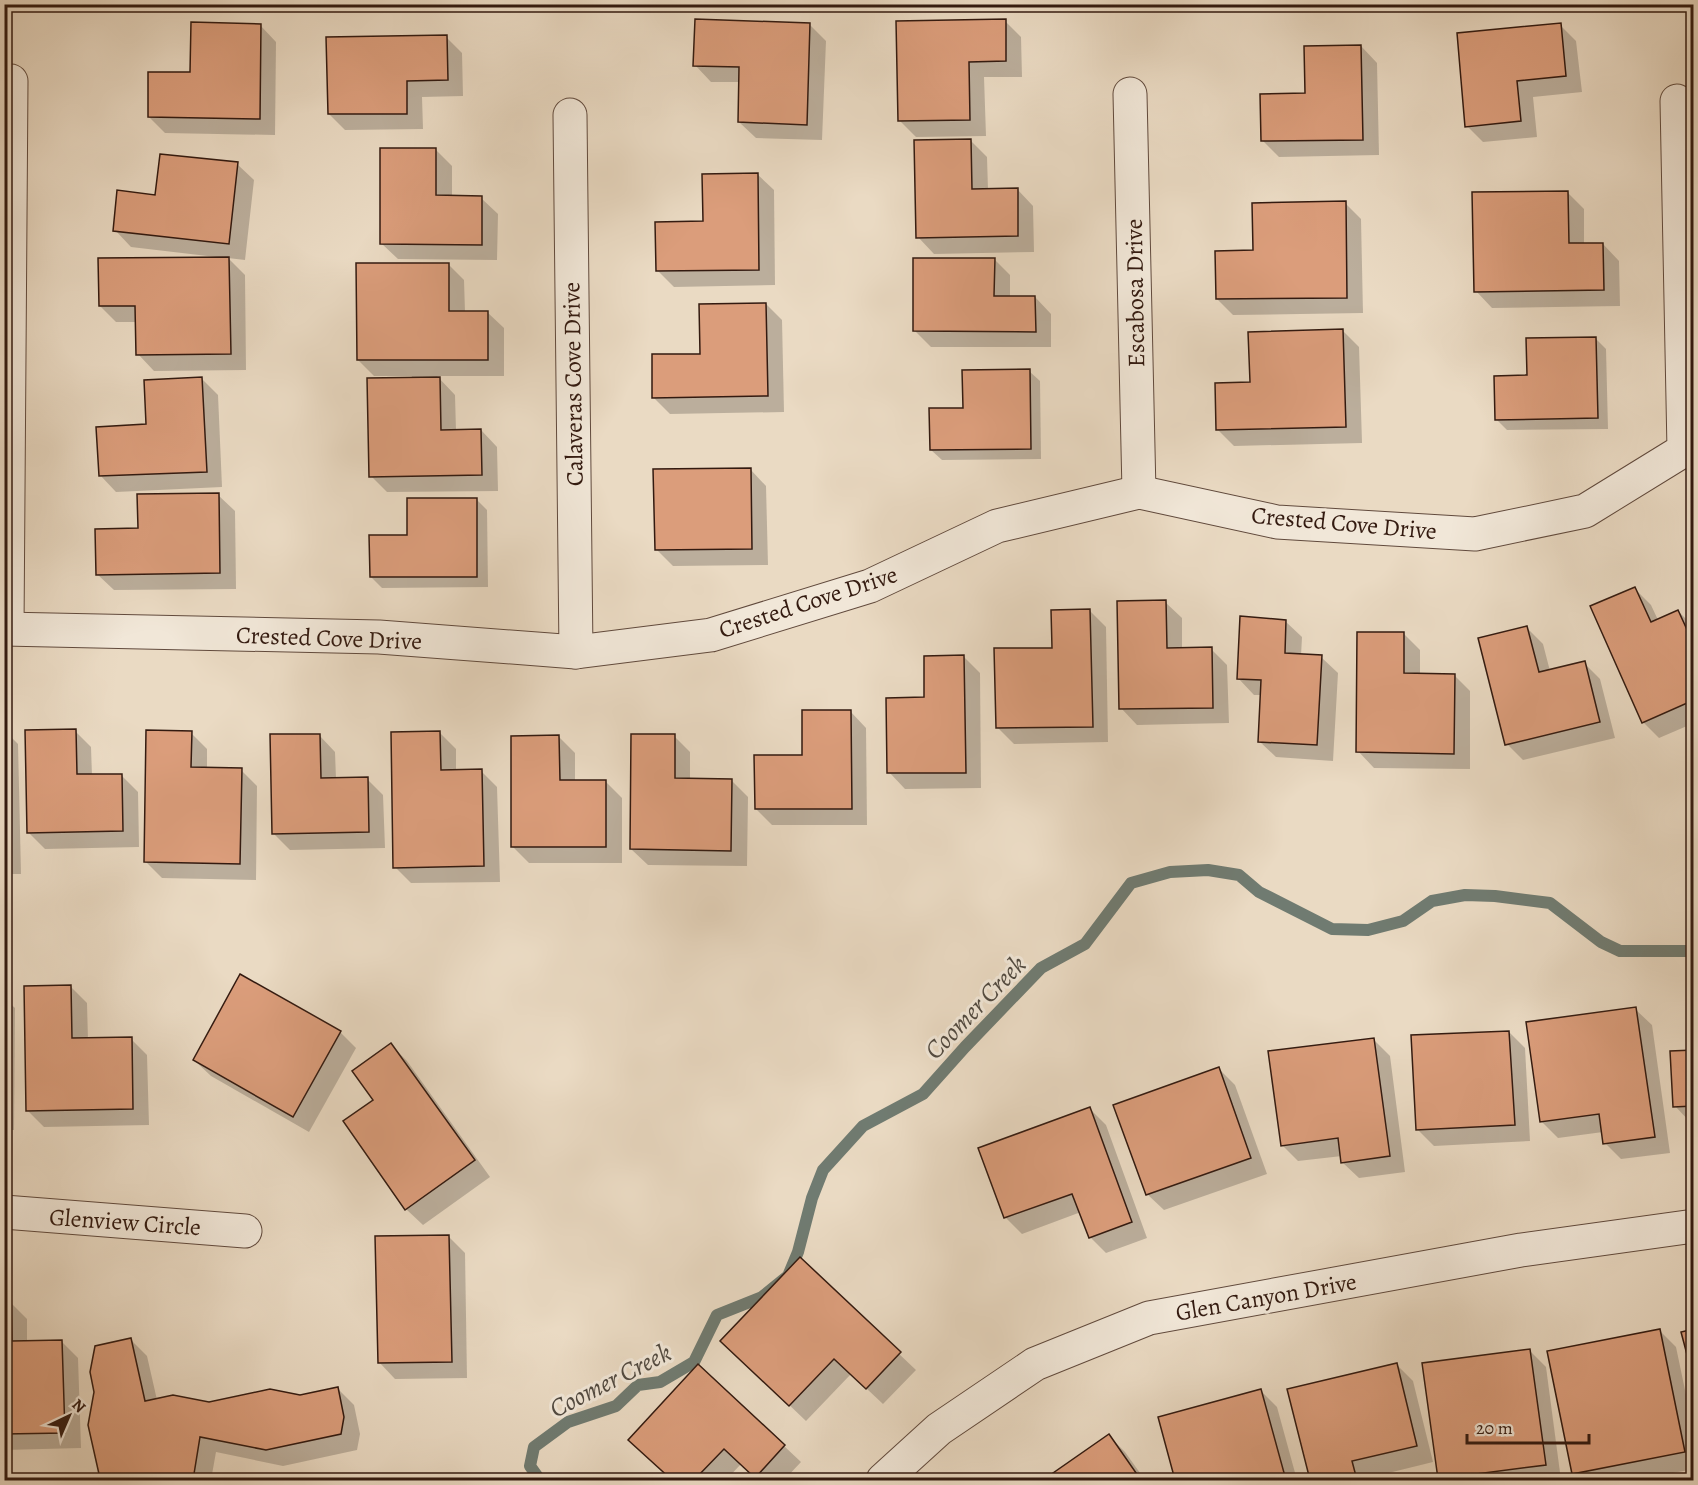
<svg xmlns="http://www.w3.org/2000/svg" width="1698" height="1485" font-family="Alegreya,serif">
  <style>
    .shadow { fill: #0003 }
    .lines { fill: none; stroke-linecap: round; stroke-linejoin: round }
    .stream { stroke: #707b71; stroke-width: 12 }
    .building { fill: #db9d7b; stroke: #331a10; stroke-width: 1.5 }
    .minor-casing { stroke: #614a3d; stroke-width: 35 }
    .minor { stroke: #f1e7d8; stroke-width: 33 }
    .labels { text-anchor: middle; stroke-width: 6; stroke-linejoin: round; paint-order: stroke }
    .street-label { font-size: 24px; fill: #331a10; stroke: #f1e7d8 }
    .water-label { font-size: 26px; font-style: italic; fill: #514a41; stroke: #f1e7d8 }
  </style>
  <rect width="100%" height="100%" fill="#eadac3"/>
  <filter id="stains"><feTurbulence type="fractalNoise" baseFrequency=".00333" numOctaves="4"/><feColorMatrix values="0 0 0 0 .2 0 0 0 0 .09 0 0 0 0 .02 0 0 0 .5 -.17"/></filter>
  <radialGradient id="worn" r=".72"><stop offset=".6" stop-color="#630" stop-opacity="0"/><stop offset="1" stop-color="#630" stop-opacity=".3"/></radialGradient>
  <g class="shadow">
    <polygon points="1005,21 1021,37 1022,77 984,77 986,136 916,137 899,120"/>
    <polygon points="809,24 826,41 822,140 756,138 739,122 740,82 711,82 695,65"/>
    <polygon points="260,25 276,42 275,135 165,133 149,117 192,74"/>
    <polygon points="1560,25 1576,41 1582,92 1533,97 1537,137 1483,142 1467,126"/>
    <polygon points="446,37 462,53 463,96 422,97 423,129 345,130 329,114"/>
    <polygon points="1361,46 1377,63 1379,155 1279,157 1263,141 1307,95"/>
    <polygon points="971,141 987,157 988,190 1017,189 1033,206 1034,252 934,254 918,237"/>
    <polygon points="436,150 452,166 452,197 481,198 498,214 497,260 398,259 381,243"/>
    <polygon points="237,164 254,180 245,260 228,258 245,275 246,370 154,371 138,354 137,322 116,322 100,306 216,259 216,257 131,247 115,230 157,197"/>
    <polygon points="757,174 774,190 775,285 674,287 658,271 704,222"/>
    <polygon points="1567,192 1584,209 1584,245 1603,244 1619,261 1620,306 1492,308 1476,291"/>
    <polygon points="1345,203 1361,219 1363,313 1233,315 1217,299 1254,252"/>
    <polygon points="994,259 1010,275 1010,297 1035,297 1051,314 1051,347 931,347 915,331"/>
    <polygon points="448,264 464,280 465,312 487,312 504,328 504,376 437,376 455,395 456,431 481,430 497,447 498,491 387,492 371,476 412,376 374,376 358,360"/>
    <polygon points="766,304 782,320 784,412 670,414 654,398 701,355"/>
    <polygon points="1343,331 1359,347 1362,443 1234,446 1218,430"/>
    <polygon points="1595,338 1606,349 1608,429 1507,430 1496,419 1528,377"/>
    <polygon points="1029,371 1040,381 1041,459 942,460 931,450 964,409"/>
    <polygon points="202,379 218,395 222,487 116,492 100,475 148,426"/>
    <polygon points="750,469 766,486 768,565 673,566 657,550"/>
    <polygon points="218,495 235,511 236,589 114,590 97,574 139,530"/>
    <polygon points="476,499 487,510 488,587 382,588 371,577"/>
    <polygon points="1635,589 1651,605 1658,620 1678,611 1694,627 1694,723 1659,738 1643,722"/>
    <polygon points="1165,602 1182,618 1182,649 1211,649 1227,665 1229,723 1137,725 1121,708"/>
    <polygon points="1090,611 1106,627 1108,742 1014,744 998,728 1053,649"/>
    <polygon points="1285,621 1302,637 1301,656 1321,657 1338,673 1333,761 1276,757 1259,741 1261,695 1254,695 1238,678"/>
    <polygon points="1527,628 1543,644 1550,671 1584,663 1600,679 1615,738 1523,760 1507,744"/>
    <polygon points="1404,634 1420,650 1420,674 1454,675 1470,691 1470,769 1374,768 1358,751"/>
    <polygon points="964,657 980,673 981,788 905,789 889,772 926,699"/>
    <polygon points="850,711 866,728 867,825 772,825 756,809 804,757"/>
    <polygon points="4,730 18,744 21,874 4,874"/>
    <polygon points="75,731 91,747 92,776 121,775 138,792 139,847 45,849 29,833"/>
    <polygon points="191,733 207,749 207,769 241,770 257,786 256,880 162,878 146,862"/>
    <polygon points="440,733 456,749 456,771 481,771 497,787 500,882 411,883 395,867"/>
    <polygon points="319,735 335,752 336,779 367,779 383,795 385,848 290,850 273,833"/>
    <polygon points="674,736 690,752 690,780 731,780 748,797 747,866 648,865 631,849"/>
    <polygon points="559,737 575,753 575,782 606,782 622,798 622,863 529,863 513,847"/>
    <polygon points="71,987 87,1003 88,1040 131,1039 147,1055 149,1125 44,1127 28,1111"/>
    <polygon points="4,998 15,1008 14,1130 4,1130"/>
    <polygon points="1635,1009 1652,1025 1670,1153 1621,1159 1605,1143 1603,1132 1558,1138 1541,1121"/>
    <polygon points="340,1032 356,1048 309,1132 211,1076 194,1060"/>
    <polygon points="1509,1032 1525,1048 1530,1141 1434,1146 1417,1129"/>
    <polygon points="1374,1040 1390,1056 1405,1172 1359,1178 1342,1162 1342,1156 1298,1161 1282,1145"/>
    <polygon points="391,1045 407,1061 490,1177 423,1225 406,1209 375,1101"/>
    <polygon points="1694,1052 1694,1122 1691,1123 1675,1106"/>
    <polygon points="1219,1069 1235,1085 1267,1174 1164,1210 1147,1194"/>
    <polygon points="1090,1109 1106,1125 1147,1238 1106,1253 1090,1237 1081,1212 1022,1234 1005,1217"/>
    <polygon points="448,1236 465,1253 467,1378 395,1379 379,1362"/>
    <polygon points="800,1260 916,1370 883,1404 851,1374 806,1421 739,1357"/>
    <polygon points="10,1302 27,1319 27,1343 62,1342 78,1358 81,1448 4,1450 4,1303"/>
    <polygon points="1660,1331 1676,1347 1694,1433 1694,1469 1636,1480 1580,1480 1573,1474"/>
    <polygon points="131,1340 147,1356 157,1400 209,1404 300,1396 337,1388 354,1405 360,1434 357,1450 283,1466 216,1452 211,1480 108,1480 100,1473"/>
    <polygon points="1530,1351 1546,1367 1561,1480 1442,1480 1440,1478"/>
    <polygon points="1396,1364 1413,1381 1433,1462 1368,1478 1368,1480 1311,1480 1289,1390"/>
    <polygon points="699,1366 801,1462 784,1480 759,1480 741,1464 726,1480 673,1480 646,1456"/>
    <polygon points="1261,1391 1277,1407 1297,1480 1177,1480 1159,1418"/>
    <polygon points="1109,1436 1125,1452 1145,1480 1046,1480"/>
  </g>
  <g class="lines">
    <polyline class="stream" points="540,1480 530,1466 534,1447 568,1422 616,1406 638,1385 660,1382 694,1362 717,1315 762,1297 788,1276 798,1252 812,1198 823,1170 863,1126 923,1094 965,1047 1041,968 1085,944 1131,883 1170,872 1208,870 1239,875 1259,892 1332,929 1368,930 1403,921 1432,901 1465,895 1495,896 1550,903 1601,942 1620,951 1694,951"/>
  </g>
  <g class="building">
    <polygon points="695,19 810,23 807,125 738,122 739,67 693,66"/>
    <polygon points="1006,19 1006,61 969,62 970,120 898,121 896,21"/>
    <polygon points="191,22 261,24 260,119 148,117 148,72 190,72"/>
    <polygon points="1561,23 1566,76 1517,81 1521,121 1465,127 1457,33"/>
    <polygon points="447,35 448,80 407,81 407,114 328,114 326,37"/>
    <polygon points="1361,45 1363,140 1261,141 1260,94 1305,93 1304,46"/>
    <polygon points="971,139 972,189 1018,188 1018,236 916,238 914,140"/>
    <polygon points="380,148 436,148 436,195 482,196 482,245 380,244"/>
    <polygon points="160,154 238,162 229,244 113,231 117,190 155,195"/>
    <polygon points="758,173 759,270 656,271 655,222 703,221 702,174"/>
    <polygon points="1568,191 1569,243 1603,243 1604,290 1474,292 1472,192"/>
    <polygon points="1346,201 1347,298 1216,299 1215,251 1253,250 1252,203"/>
    <polygon points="229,257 231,354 136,355 135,306 99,306 98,258"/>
    <polygon points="913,258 995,258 994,296 1035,296 1036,332 913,331"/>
    <polygon points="356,263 449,263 449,311 488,311 488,360 357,360"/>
    <polygon points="766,303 768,396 652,398 652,354 700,354 699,304"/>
    <polygon points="1343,329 1346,427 1216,430 1215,383 1250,382 1248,332"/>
    <polygon points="1596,337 1598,418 1495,420 1494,376 1527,375 1526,338"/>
    <polygon points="1030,369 1031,449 930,450 929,408 963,408 962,370"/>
    <polygon points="202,377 207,472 99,476 96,427 146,424 144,380"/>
    <polygon points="440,377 441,430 481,429 482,475 369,477 367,378"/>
    <polygon points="751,468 752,549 655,550 653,469"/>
    <polygon points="219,493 220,573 96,575 95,529 138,528 137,494"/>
    <polygon points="407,498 477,498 477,577 370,577 369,535 407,535"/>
    <polygon points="1635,587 1651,622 1678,610 1694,645 1694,700 1642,723 1590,606"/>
    <polygon points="1166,600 1167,648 1212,647 1213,708 1119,709 1117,601"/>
    <polygon points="1090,609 1093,727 996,728 994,648 1052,648 1051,610"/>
    <polygon points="1240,616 1286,620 1285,653 1322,655 1317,745 1258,742 1261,680 1237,679"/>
    <polygon points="1527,626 1539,672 1585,661 1600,722 1505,745 1478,638"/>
    <polygon points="1357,632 1404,632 1404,673 1455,674 1454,754 1356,752"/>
    <polygon points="964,655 966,773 887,773 886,698 924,697 924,656"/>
    <polygon points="802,710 851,710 852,809 755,809 754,755 802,755"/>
    <polygon points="76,729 77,774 122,774 123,831 27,833 25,730"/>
    <polygon points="146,730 192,731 191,767 242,768 240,864 144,862"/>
    <polygon points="440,731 441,770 482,769 484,866 393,868 391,732"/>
    <polygon points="270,734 320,734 321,778 368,777 369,832 272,834"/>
    <polygon points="631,734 675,734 675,778 732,779 731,851 630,849"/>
    <polygon points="559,735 560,780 606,780 606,847 511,847 511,736"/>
    <polygon points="240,974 341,1031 293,1117 193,1060"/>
    <polygon points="71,985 72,1038 132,1037 133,1109 26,1111 24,986"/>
    <polygon points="1636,1007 1655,1137 1603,1144 1599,1114 1540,1122 1526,1022"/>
    <polygon points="1509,1031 1515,1125 1416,1130 1411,1035"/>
    <polygon points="1374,1038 1390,1156 1341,1163 1338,1138 1281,1146 1268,1051"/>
    <polygon points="391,1043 475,1160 405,1210 343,1121 373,1100 352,1071"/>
    <polygon points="1694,1050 1694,1106 1673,1107 1670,1051"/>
    <polygon points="1219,1067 1251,1158 1146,1195 1113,1105"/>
    <polygon points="1090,1107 1132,1222 1089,1238 1072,1194 1004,1218 978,1148"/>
    <polygon points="449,1235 452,1362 378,1363 375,1236"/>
    <polygon points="800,1257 901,1352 866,1389 834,1359 789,1406 720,1341"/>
    <polygon points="4,1301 11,1301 12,1341 62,1340 65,1433 4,1434"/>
    <polygon points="1660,1329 1685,1452 1572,1474 1547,1351"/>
    <polygon points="1694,1329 1694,1381 1681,1332"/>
    <polygon points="131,1338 145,1401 173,1395 209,1402 270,1389 300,1395 338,1387 344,1417 341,1434 266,1450 200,1437 193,1480 135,1480 99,1474 88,1425 94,1392 90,1372 95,1346"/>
    <polygon points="1530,1349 1546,1465 1438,1479 1422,1363"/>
    <polygon points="1397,1363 1417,1446 1352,1461 1357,1480 1310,1480 1287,1389"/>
    <polygon points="698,1364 785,1445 755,1478 724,1449 694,1480 672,1480 628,1440"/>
    <polygon points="1261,1389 1286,1480 1175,1480 1158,1417"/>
    <polygon points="1109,1434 1141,1480 1043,1480"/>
  </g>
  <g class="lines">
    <defs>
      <g id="minor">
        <polyline points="1130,94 1139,492"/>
        <polyline points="570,115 576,652"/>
        <polyline points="4,629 379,637 576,652 711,635 870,586 997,526 1139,492 1277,522 1475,534 1585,511 1684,450 1677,101"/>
        <polyline points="7,629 11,81"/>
        <polyline points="4,1212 245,1231"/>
        <polyline points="883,1480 939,1429 1035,1364 1149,1318 1521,1250 1694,1226"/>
      </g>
    </defs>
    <use href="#minor" class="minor-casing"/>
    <use href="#minor" class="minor"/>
  </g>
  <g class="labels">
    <g class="street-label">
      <text transform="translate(1135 293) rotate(-91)" y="8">Escabosa Drive</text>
      <text transform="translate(573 384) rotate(-91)" y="8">Calaveras Cove Drive</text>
      <text transform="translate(1344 523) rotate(5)" y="8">Crested Cove Drive</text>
      <text transform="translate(808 602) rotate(-18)" y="8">Crested Cove Drive</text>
      <text transform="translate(329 638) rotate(2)" y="8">Crested Cove Drive</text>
      <text transform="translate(125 1222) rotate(4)" y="8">Glenview Circle</text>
      <text transform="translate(1266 1297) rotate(-10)" y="8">Glen Canyon Drive</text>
    </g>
    <g class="water-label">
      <text transform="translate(975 1007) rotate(-46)" y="9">Coomer Creek</text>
      <text transform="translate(610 1380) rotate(-27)" y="9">Coomer Creek</text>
    </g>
  </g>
  <rect width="1698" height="1485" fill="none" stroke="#eadac3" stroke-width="24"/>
  <rect x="6" y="6" width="1686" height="1473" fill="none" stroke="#331a10" stroke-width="3"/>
  <rect x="12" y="12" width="1674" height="1461" fill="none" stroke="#331a10" stroke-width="1.5"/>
  <g transform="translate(69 1416) rotate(44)" stroke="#f1e7d8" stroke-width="4.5" paint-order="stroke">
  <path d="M0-4.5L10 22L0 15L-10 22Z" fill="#331a10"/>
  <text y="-9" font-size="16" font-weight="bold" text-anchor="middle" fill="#331a10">N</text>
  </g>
  <path d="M1467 1434v9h122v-9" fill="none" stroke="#331a10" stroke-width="3"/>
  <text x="1476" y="1434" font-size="18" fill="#331a10" stroke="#f1e7d8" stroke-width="4.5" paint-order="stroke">20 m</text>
  <rect width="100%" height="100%" filter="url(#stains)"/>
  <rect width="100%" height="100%" fill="url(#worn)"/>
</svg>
